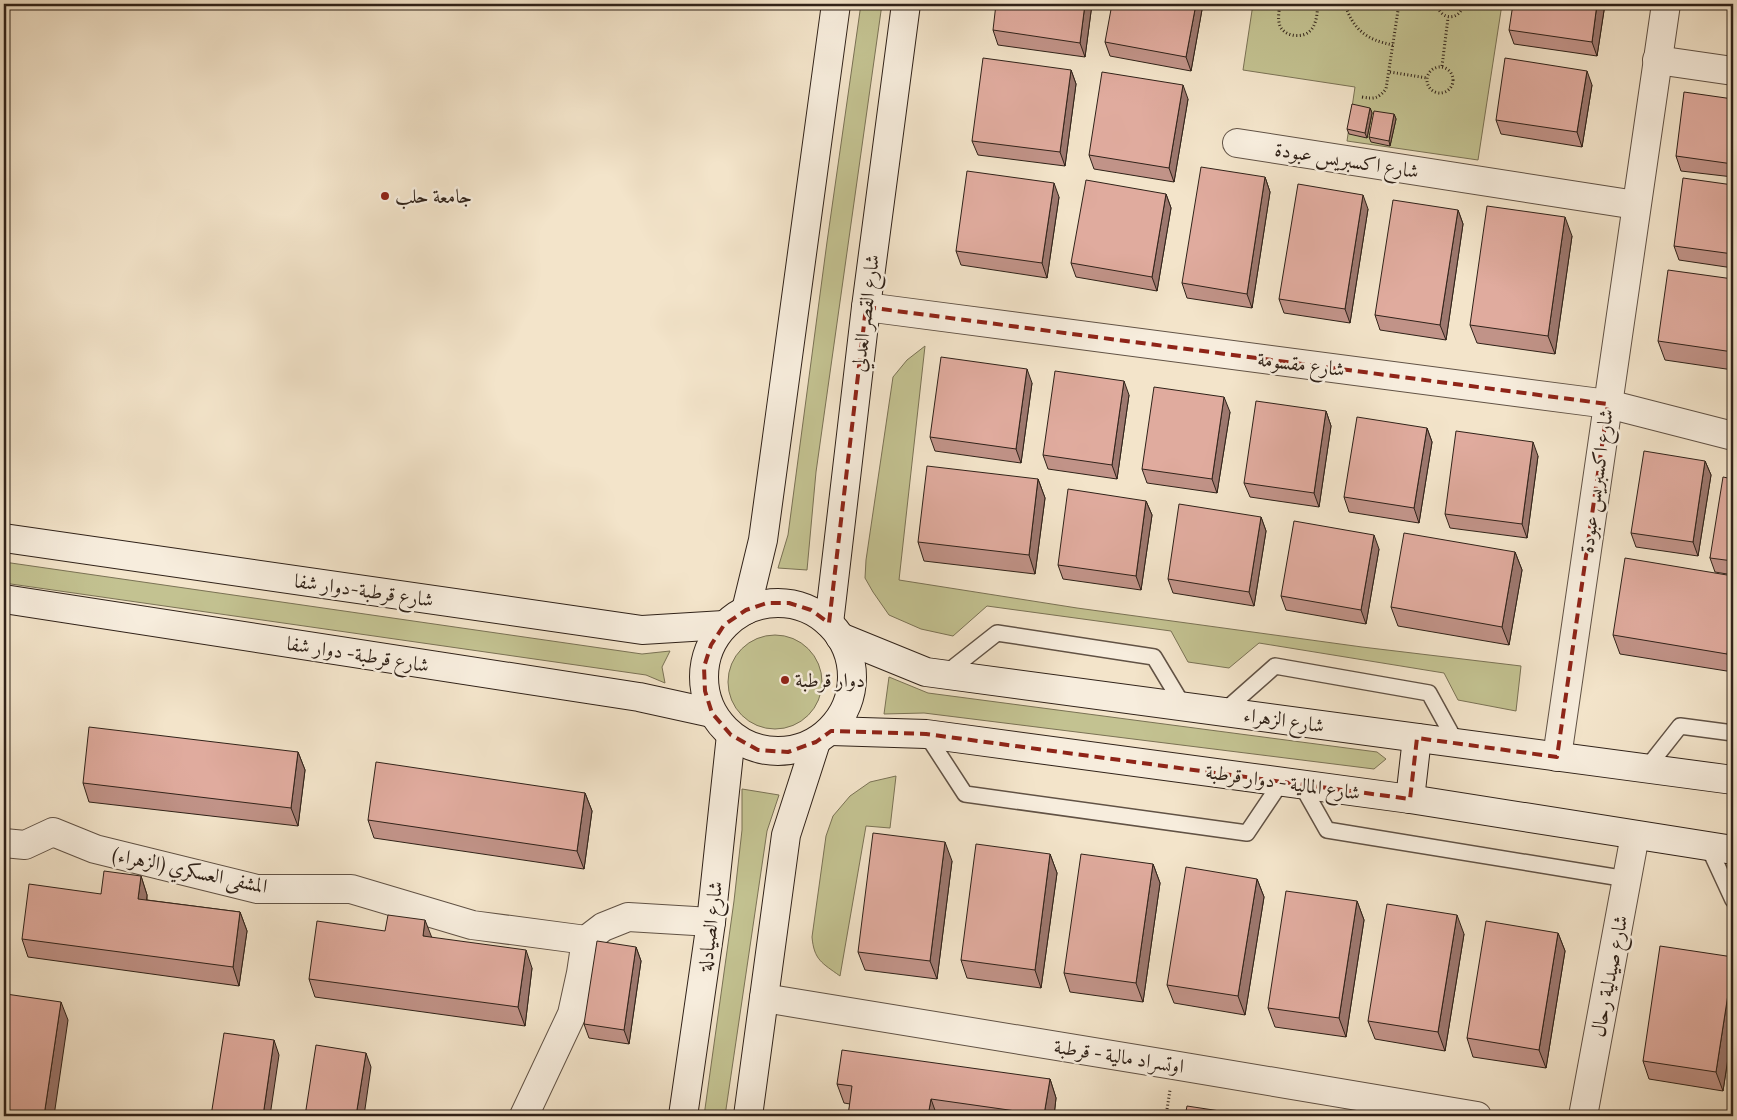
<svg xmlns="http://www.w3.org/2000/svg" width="1737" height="1120" font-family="Vollkorn,Amiri,serif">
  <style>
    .green { fill: #c3c291; stroke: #7a7255 }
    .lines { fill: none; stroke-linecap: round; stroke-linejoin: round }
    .lane-casing { stroke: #615245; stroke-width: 18 }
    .street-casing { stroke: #615245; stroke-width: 30 }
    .secondary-casing { stroke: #302219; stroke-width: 30 }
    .path { stroke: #302219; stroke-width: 3; stroke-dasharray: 1 2.5; stroke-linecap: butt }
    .lane { stroke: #f7eddd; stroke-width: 15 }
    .street { stroke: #f7eddd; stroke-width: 28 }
    .secondary { stroke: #f7eddd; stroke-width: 28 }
    .wall { fill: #c19388; stroke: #302219 }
    .shaded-wall { fill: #9d786f; stroke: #302219 }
    .building { fill: #e0ab9e; stroke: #302219 }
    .marked { fill: none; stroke: #8f2418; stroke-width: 4; stroke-dasharray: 10 6; stroke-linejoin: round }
    .poi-dot { fill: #8f2418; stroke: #f7eddd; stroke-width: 2 }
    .labels { text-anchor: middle; stroke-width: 5; stroke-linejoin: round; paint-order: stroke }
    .street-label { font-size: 20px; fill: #302219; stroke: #f7eddd }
    .poi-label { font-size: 20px; fill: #302219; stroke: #f7eddd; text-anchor: start }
  </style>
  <rect width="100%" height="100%" fill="#f3e4ca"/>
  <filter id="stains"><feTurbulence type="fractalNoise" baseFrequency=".004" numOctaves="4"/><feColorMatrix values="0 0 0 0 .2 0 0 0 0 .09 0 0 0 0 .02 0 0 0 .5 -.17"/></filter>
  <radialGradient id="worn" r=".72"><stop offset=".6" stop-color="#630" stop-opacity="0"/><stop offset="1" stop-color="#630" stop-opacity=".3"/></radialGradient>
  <g class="green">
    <polygon points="861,4 882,4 816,472 807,570 778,568 788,535 827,242"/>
    <polygon points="1253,4 1502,4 1478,160 1347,141 1355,87 1243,70"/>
    <polygon points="925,346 899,580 1077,608 1362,647 1521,666 1516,711 1458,700 1444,673 1259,643 1229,668 1188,662 1171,631 987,606 953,636 921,629 889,615 873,592 865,578 866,560 893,377 907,360"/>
    <polygon points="4,562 642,654 670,651 662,667 665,683 646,675 4,583"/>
    <circle cx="775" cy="682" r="47"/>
    <polygon points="889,677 928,693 1377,752 1386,759 1374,769 924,713 884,714"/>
    <path d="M896,776l-6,52 -24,-2 -26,150c-18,-13 -26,-16 -28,-39l14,-101 7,-20 17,-20 20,-14z"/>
    <polygon points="742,789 779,795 767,831 725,1116 704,1116 734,901 742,830"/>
  </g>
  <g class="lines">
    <defs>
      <g id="lane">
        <polyline points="945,674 997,633 1154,657 1184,707"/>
        <polyline points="1223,712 1275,666 1429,693 1457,744"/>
        <polyline points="926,734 965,794 1247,833 1282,781"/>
        <polyline points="1646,769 1680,726 1733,733"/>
        <polyline points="1301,784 1327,830 1627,879"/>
        <polyline points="1708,846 1733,900"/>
      </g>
      <g id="street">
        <polyline points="1657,60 1733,71"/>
        <polyline points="1237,143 1636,205"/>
        <polyline points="866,307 1608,404 1733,436"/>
        <polyline points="1557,757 1666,4"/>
        <polyline points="4,843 25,845 53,832 95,849 257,889 351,889 472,925 586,940"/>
        <polyline points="764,998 1173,1065 1477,1116"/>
        <polyline points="524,1116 572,1014 581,973 586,940 603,927 628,917 711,922"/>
        <polyline points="1583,1116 1635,835"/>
      </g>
      <g id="secondary">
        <polyline points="4,538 642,630 724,625"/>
        <polyline points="4,599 639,697 712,713"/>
        <circle cx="778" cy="677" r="74"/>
        <polyline points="746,610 763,540 836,4"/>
        <polyline points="829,623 866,307 906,4"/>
        <polyline points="840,637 926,672 1733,780"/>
        <polyline points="831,731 926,734 1410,799 1733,850"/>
        <polyline points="1410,799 1417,738"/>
        <polyline points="683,1116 711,922 731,735"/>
        <polyline points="748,1116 786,835 816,742"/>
      </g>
    </defs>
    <use href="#lane" class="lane-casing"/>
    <use href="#street" class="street-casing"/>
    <use href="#secondary" class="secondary-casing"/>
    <g class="path">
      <path d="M1280,4c-1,7 -3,17 1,24 6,9 22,10 29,3 7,-7 7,-18 8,-27"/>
      <path d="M1345,4c8,26 22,36 48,41"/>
      <path d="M1437,4c3,17 24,17 26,0"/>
      <polyline points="1442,66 1448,18"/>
      <circle cx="1440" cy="80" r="13"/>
      <polyline points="1390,72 1427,78"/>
      <path d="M1362,97c12,2 16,2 24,-8l13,-85"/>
      <polyline points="1166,1116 1170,1090"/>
    </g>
    <use href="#lane" class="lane"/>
    <use href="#street" class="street"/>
    <use href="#secondary" class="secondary"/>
  </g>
  <g class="wall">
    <polygon points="1092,4 1085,57 998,45 993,30"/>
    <polygon points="1203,4 1191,71 1110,56 1105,42"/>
    <polygon points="1605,4 1597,56 1514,44 1509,30"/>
    <polygon points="1071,70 1076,84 1065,166 978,155 972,141"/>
    <polygon points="1592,85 1582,147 1501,134 1496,120"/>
    <polygon points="1188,99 1174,182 1094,169 1089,155"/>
    <polygon points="1733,99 1733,177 1681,171 1676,156"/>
    <polygon points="1370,108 1372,113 1367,138 1349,134 1347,129"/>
    <polygon points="1394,114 1396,119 1390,146 1371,142 1369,137"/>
    <polygon points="1265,177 1270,192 1252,308 1187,298 1182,283"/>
    <polygon points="1733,185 1733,268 1679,260 1674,246"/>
    <polygon points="1166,194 1171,208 1157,291 1076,277 1071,263"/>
    <polygon points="1059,197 1047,278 961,265 956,251"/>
    <polygon points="1368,209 1350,323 1284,313 1279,299"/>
    <polygon points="1458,210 1463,224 1446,340 1380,330 1375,315"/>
    <polygon points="1572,236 1555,354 1477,343 1470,325"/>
    <polygon points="1733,279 1733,370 1665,360 1658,341"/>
    <polygon points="1032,383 1021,463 935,451 930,437"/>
    <polygon points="1129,395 1117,479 1048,469 1043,455"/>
    <polygon points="1326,411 1331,426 1319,507 1250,497 1244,483"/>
    <polygon points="1230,412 1217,493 1147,483 1142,469"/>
    <polygon points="1427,428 1432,442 1419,523 1349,512 1344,497"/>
    <polygon points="1538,456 1527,538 1450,528 1445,514"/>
    <polygon points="1705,461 1711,475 1698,556 1636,547 1631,533"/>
    <polygon points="1038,479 1045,498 1035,574 924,561 918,542"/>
    <polygon points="1733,479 1733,575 1715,572 1710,558"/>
    <polygon points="1146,501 1152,515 1141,590 1063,579 1058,565"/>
    <polygon points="1261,517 1266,531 1254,606 1173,593 1168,579"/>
    <polygon points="1379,549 1366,624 1286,610 1281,596"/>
    <polygon points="1515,552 1522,570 1509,645 1398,626 1391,607"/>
    <polygon points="1733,576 1733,672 1620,654 1613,635"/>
    <polygon points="298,752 305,770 298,826 89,802 83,783"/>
    <polygon points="585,793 592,811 584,869 374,838 368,820"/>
    <polygon points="1050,854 1057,873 1041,988 967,978 961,960"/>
    <polygon points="952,861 937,979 865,970 858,952"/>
    <polygon points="1153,864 1160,883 1143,1002 1070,992 1064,973"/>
    <polygon points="141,876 147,895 147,900 240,912 247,931 239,986 28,957 22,939 101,894"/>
    <polygon points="1257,879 1264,897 1245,1015 1174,1003 1167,985"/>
    <polygon points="1357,901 1364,920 1346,1037 1275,1027 1268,1008"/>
    <polygon points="1558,933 1565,951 1546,1068 1473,1057 1467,1038"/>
    <polygon points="1464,934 1445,1051 1375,1039 1368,1021"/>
    <polygon points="431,937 532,968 525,1026 315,997 309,979"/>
    <polygon points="636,947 641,961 629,1044 589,1038 584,1024"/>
    <polygon points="1733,957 1733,1025 1723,1091 1649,1079 1643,1061"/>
    <polygon points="1050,1079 1056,1098 1054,1116 848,1116 850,1104 844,1103 837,1084"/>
  </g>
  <g class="shaded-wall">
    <polygon points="1085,4 1092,4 1085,57 1080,43"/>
    <polygon points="1196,4 1203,4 1191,71 1186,57"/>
    <polygon points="1597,4 1605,4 1597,56 1592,42"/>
    <polygon points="1071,70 1076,84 1065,166 1060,152"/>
    <polygon points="1587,71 1592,85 1582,147 1577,132"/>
    <polygon points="1183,85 1188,99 1174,182 1169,168"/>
    <polygon points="1370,108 1372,113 1367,138 1365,133"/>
    <polygon points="1394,114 1396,119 1390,146 1389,141"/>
    <polygon points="1265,177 1270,192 1252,308 1247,294"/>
    <polygon points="1054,183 1059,197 1047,278 1042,263"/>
    <polygon points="1166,194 1171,208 1157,291 1152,277"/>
    <polygon points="1363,195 1368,209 1350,323 1345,309"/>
    <polygon points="1458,210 1463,224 1446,340 1440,325"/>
    <polygon points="1565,217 1572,236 1555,354 1548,336"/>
    <polygon points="1027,369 1032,383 1021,463 1016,449"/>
    <polygon points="1124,381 1129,395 1117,479 1112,465"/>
    <polygon points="1224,397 1230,412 1217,493 1212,479"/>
    <polygon points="1326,411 1331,426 1319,507 1314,493"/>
    <polygon points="1427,428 1432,442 1419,523 1414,508"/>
    <polygon points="1533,442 1538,456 1527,538 1522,524"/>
    <polygon points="1705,461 1711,475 1698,556 1693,542"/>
    <polygon points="1038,479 1045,498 1035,574 1029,555"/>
    <polygon points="1146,501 1152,515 1141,590 1136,576"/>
    <polygon points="1261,517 1266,531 1254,606 1249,592"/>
    <polygon points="1374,535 1379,549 1366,624 1361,610"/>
    <polygon points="1515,552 1522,570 1509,645 1502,627"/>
    <polygon points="1733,614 1733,671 1727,654"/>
    <polygon points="298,752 305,770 298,826 291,808"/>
    <polygon points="585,793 592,811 584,869 577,851"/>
    <polygon points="945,842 952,861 937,979 930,961"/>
    <polygon points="1050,854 1057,873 1041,988 1035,970"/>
    <polygon points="1153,864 1160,883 1143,1002 1136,983"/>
    <polygon points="141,876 147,895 145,917 138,899"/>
    <polygon points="1257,879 1264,897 1245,1015 1238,996"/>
    <polygon points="1357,901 1364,920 1346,1037 1339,1018"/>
    <polygon points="240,912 247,931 239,986 233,967"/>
    <polygon points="1457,915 1464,934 1445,1051 1438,1032"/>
    <polygon points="425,920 432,938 423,936"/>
    <polygon points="1558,933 1565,951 1546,1068 1539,1050"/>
    <polygon points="636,947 641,961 629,1044 624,1030"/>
    <polygon points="526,950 532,968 525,1026 518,1007"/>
    <polygon points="1733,962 1733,1025 1723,1091 1716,1072"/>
    <polygon points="61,1002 68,1020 54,1116 44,1116"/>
    <polygon points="274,1040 279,1055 270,1116 263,1116"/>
    <polygon points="366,1053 371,1067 364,1116 356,1116"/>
    <polygon points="1050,1079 1056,1098 1054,1116 1045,1116 1044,1115"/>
    <polygon points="931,1099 937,1116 928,1116"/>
  </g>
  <g class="building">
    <polygon points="996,4 1085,4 1080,43 993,30"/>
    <polygon points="1112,4 1196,4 1186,57 1105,42"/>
    <polygon points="1513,4 1597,4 1592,42 1509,30"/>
    <polygon points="983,58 1071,70 1060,152 972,141"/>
    <polygon points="1505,58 1587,71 1577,132 1496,120"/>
    <polygon points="1102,72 1183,85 1169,168 1089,155"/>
    <polygon points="1684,92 1733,99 1733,164 1676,156"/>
    <polygon points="1352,104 1370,108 1365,133 1347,129"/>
    <polygon points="1374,111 1394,114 1389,141 1369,137"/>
    <polygon points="1201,167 1265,177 1247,294 1182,283"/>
    <polygon points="967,171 1054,183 1042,263 956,251"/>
    <polygon points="1683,178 1733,185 1733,254 1674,246"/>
    <polygon points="1086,180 1166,194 1152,277 1071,263"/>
    <polygon points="1298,184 1363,195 1345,309 1279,299"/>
    <polygon points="1393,200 1458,210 1440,325 1375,315"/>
    <polygon points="1487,206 1565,217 1548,336 1470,325"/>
    <polygon points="1668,270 1733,279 1733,352 1658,341"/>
    <polygon points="941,357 1027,369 1016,449 930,437"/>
    <polygon points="1055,371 1124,381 1112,465 1043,455"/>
    <polygon points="1154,387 1224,397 1212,479 1142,469"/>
    <polygon points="1256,401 1326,411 1314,493 1244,483"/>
    <polygon points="1357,417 1427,428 1414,508 1344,497"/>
    <polygon points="1456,431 1533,442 1522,524 1445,514"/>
    <polygon points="1644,451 1705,461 1693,542 1631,533"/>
    <polygon points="927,466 1038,479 1029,555 918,542"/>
    <polygon points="1723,477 1733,479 1733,561 1710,558"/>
    <polygon points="1068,489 1146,501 1136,576 1058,565"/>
    <polygon points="1179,504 1261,517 1249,592 1168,579"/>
    <polygon points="1294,521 1374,535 1361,610 1281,596"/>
    <polygon points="1404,533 1515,552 1502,627 1391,607"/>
    <polygon points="1625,558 1733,576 1733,614 1727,654 1613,635"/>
    <polygon points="89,727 298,752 291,808 83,783"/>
    <polygon points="376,762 585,793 577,851 368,820"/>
    <polygon points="873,833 945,842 930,961 858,952"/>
    <polygon points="976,844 1050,854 1035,970 961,960"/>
    <polygon points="1081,854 1153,864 1136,983 1064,973"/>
    <polygon points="1186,867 1257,879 1238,996 1167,985"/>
    <polygon points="104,871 141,876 138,899 240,912 233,967 22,939 29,884 101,894"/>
    <polygon points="1286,891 1357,901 1339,1018 1268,1008"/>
    <polygon points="1387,904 1457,915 1438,1032 1368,1021"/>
    <polygon points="388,915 425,920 423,936 526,950 518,1007 309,979 317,921 385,931"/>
    <polygon points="1486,921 1558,933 1539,1050 1467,1038"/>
    <polygon points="597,941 636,947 624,1030 584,1024"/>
    <polygon points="1660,946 1733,957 1733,962 1716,1072 1643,1061"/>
    <polygon points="6,994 61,1002 44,1116 4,1116 4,1006"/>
    <polygon points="224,1033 274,1040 263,1116 211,1116"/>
    <polygon points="316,1045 366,1053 356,1116 305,1116"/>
    <polygon points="842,1050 1050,1079 1044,1115 931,1099 928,1116 848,1116 852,1086 837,1084"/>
    <polygon points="1187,1106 1253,1116 1185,1116"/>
  </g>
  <path class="marked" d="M866,307l742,97 -51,353 -140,-19 -7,61 -484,-65 -95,-3 -15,11 -28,10 -30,-2 -27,-15 -19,-22 -7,-22 -1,-24 7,-22 13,-20 22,-15 21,-7h22l22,7 18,13z"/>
  <g class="poi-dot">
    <circle cx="385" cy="196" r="5"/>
    <circle cx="785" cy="680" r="5"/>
  </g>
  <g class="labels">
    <g class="street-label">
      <text transform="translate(1347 160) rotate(9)" y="7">شارع اكسبريس عبودة</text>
      <text transform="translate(865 313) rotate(-83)" y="7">شارع القصر العدلي</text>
      <text transform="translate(1301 364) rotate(7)" y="7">شارع مقسومة</text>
      <text transform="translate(1596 481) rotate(-82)" y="7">شارع اكسبريس عبودة</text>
      <text transform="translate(364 590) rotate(8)" y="7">شارع قرطبة-دوار شفا</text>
      <text transform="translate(358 654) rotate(9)" y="7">شارع قرطبة- دوار شفا</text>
      <text transform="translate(1284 720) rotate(8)" y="7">شارع الزهراء</text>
      <text transform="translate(1283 782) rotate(8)" y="7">شارع المالية - دوار قرطبة</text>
      <text transform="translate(190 870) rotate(12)" y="7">المشفى العسكري (الزهراء)</text>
      <text transform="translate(710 926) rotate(-83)" y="7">شارع الصيادلة</text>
      <text transform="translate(1609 976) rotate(-79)" y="7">شارع صيدلية رحال</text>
      <text transform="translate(1119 1056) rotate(9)" y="7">اوتسراد مالية - قرطبة</text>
    </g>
    <g class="poi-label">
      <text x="395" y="203">جامعة حلب</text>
      <text x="795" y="687">دوار قرطبة</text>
    </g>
  </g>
  <rect width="1737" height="1120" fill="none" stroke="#f3e4ca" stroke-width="20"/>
  <rect x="5" y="5" width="1727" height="1110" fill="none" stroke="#302219" stroke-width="2.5"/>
  <rect x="10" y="10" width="1717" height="1100" fill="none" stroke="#302219"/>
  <rect width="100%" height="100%" filter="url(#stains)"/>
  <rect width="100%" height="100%" fill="url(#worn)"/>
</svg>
